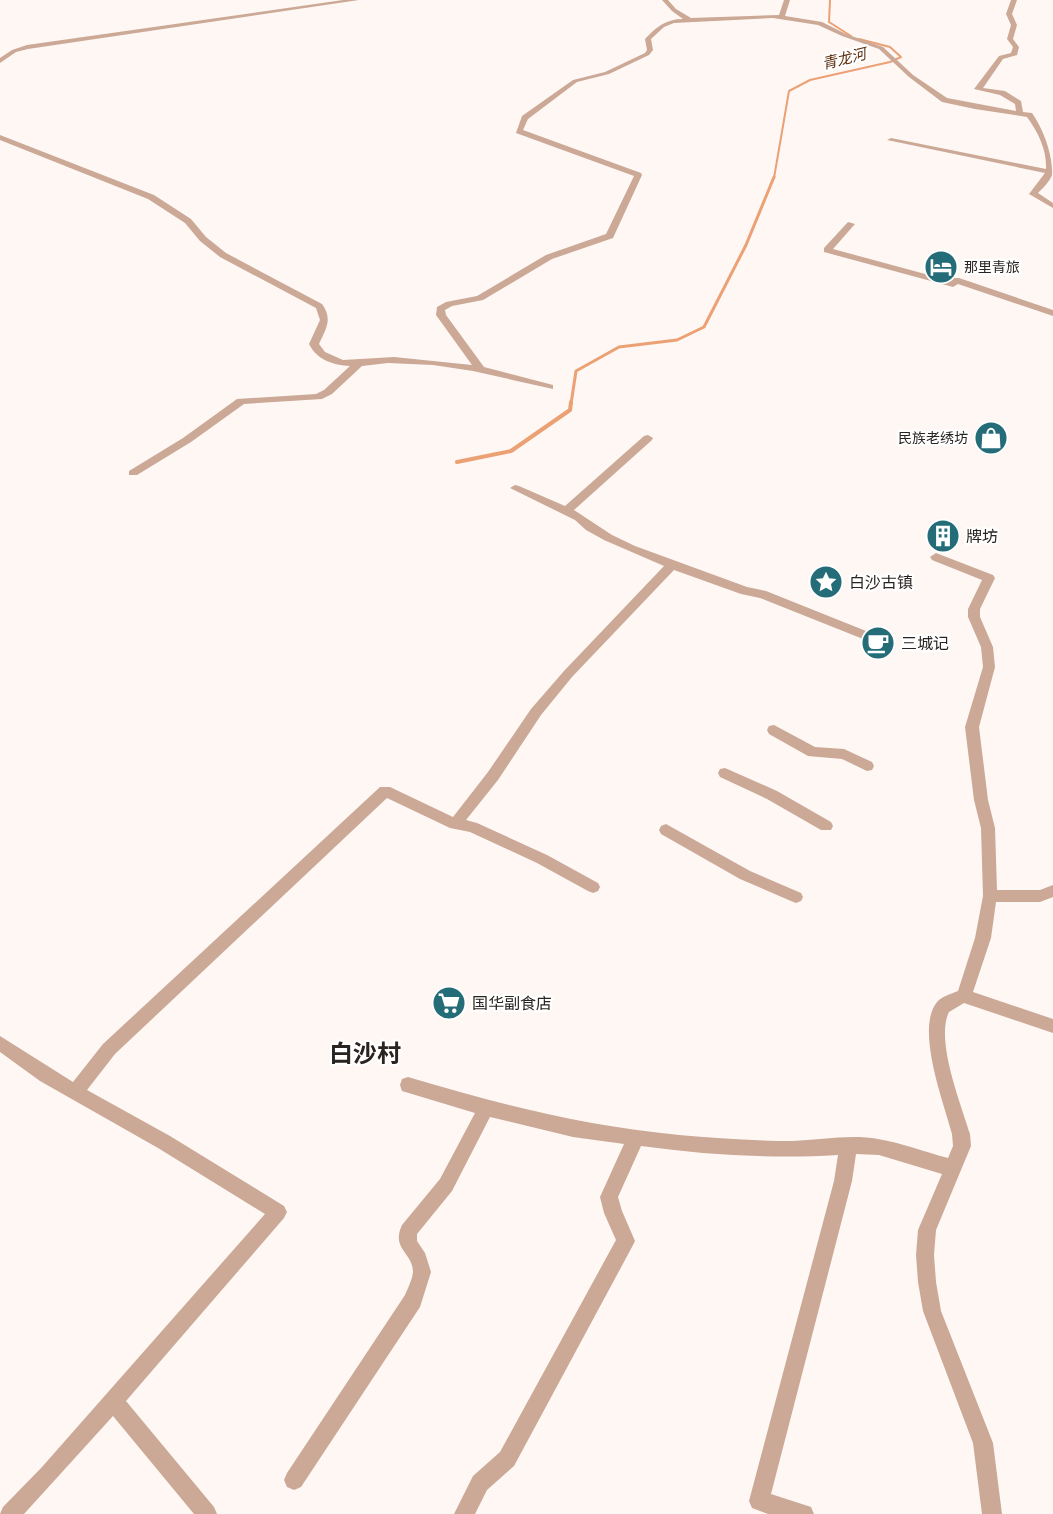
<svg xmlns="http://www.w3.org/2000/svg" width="1053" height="1514" font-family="'IBM Plex Serif','Noto Sans SC',serif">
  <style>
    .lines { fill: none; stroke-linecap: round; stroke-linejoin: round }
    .stream-far2 { stroke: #eca175; stroke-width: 2 }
    .stream-far1 { stroke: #eca175; stroke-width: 3 }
    .stream { stroke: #eca175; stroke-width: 4 }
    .street { fill: #cba996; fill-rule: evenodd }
    .labels { text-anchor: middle; stroke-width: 4.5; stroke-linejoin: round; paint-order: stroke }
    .far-poi-label { font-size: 14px; fill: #2a2421; stroke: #fff; text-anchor: start }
    .far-water-label { font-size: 15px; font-style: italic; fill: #5e2e0d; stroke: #fff }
    .poi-label { font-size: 16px; fill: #2a2421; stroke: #fff; text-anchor: start }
    .near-quarter-label { font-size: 24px; font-weight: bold; fill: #2a2421; stroke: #fff }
  </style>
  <rect width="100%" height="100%" fill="#fef7f4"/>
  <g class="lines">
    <g class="stream-far2">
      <polyline points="830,0 829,22 851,36"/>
      <polyline points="774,178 789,91 810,80 890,62 901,57 890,47 859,39"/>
    </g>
    <polyline class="stream-far1" points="571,404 576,371 619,347 677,340 704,327 746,245 774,177"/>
    <polyline class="stream" points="457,462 511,451 570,410 571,402"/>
    <g class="street">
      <polygon points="343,0 359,0 28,49 16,52 0,63 0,58 12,50 27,45"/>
      <path d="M662,0h6l8,9 15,9 88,-3 5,-15h6l-5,16 37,6 24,12 37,13 30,28 34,23 69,13 -1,-7 -15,-9 -26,-6 25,-33 12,-3 2,-6 -6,-8 4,-14 -5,-11 5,-14h6l-5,14 5,11 -4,14 6,8 -2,8 -14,4 -20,29 22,3 16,10 2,11 9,1c11,16 21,41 20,62 -2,6 -9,13 -14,18l15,10v5l-24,-14 16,-21 -158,-33 4,-2 155,31c1,-19 -8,-37 -19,-52l-52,-8 -33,-7 -33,-25 -30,-28 -37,-13 -24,-11 -45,-7 -99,5 -10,4 -13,12 2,11 -4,5 -40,19 -32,8 -49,37 -5,11 118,43 1,2 -29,63 -61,21 -69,41 -31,6 -7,4 1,5 38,52 69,18v4l-80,-18 -40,-6 -45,-2 -26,3 -30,28 -10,5 -78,5 -53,38 -54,33h-8v-4l54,-33 54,-39 79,-5 8,-4 26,-24c-17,-1 -33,-6 -41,-22l11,-24 -4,-12 -96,-51 -20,-16 -15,-18 -37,-24 -148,-59v-5l154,60 37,24 15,18 20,16 96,51c11,15 4,25 -3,40l6,8 18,8 51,-3 78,8 -36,-50 1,-8 9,-5 31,-6 69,-41 60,-21 28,-58 -118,-43 6,-17 51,-36 32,-8 40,-19 2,-3 -2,-11c11,-12 21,-20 38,-20l-11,-8z"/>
      <polygon points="848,222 855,224 833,249 951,281 953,278 959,278 1053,310 1053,316 958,284 953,287 824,252 824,248"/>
      <polygon points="648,435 653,438 652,440 574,510 612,535 635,546 747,587 766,591 871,633 873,636 871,639 863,639 760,598 741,594 674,570 572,677 541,715 498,780 466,820 477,823 547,855 598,883 600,887 598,891 593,893 588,891 537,863 470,832 450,828 387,798 115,1054 87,1090 170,1136 284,1206 287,1212 284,1218 126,1401 214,1507 217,1514 194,1514 113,1416 24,1514 0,1514 3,1507 42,1467 265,1214 158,1148 40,1081 0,1052 0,1036 73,1082 103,1044 380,787 390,787 453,817 488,772 531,709 564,671 664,566 604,540 586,530 575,520 510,488 515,485 519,486 565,506 644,436"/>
      <path d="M936,553l57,22 2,3 -15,31v8l13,30 2,20 -16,60 9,73 7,28 2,62h43l13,-5v12l-13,5h-44l-5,36 -18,54 80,27v14l-89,-30 -15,9c-14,28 12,92 21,122l1,12 -35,84 -2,25 2,27 5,29 52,132 9,71h-20l-9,-71 -50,-132 -5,-29 -2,-27 2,-25 24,-56 -63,-19 -23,-1 -4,27 -81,313 40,13 3,7h-46l-16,-6 -3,-7 85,-320 4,-26c-66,4 -131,0 -197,-9l-23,51 4,14 13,30 -3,6 -118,219 -27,24 -12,24h-21l19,-38 27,-24 116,-212 -12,-27 -4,-16 24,-53 -51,-7 -83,-20 -38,74 -35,43v7l8,12 6,19 -11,35 -119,180 -7,3 -7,-3 -3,-7 3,-7 118,-178c3,-7 8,-17 8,-24 -1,-19 -22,-22 -11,-46l38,-46 35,-66 -73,-22 -2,-6 2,-6 6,-2c90,27 176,49 271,58 37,3 76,6 113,6 29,-1 58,-7 86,-2 24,4 47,13 70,19l5,-12 -1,-12c-8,-31 -37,-105 -15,-132 5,-6 14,-8 21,-11l17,-53 8,-42 -2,-68 -7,-28 -9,-73 18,-60 -2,-20 -13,-30v-8l14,-29 -50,-20 -2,-3z"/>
      <polygon points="774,725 815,747 844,749 872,762 874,766 872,770 867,771 842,759 808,756 769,734 767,730 769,726"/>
      <polygon points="725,768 777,791 831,822 833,826 831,830 821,830 767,799 720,777 718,773 720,769"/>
      <polygon points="666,824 750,871 801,893 803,897 801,901 796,903 791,901 740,879 661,834 659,830 661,826"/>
    </g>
  </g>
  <defs>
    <symbol id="hotel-disc" viewBox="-11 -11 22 22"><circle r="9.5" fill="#256c79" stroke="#fff"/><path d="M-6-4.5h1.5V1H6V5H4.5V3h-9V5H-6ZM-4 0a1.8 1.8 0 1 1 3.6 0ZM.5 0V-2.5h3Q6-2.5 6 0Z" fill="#fff"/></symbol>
    <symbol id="shop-disc" viewBox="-11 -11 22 22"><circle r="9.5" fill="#256c79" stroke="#fff"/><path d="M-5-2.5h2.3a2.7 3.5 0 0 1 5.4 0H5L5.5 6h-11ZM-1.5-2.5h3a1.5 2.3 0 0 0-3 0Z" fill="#fff"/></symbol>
    <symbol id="building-disc" viewBox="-11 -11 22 22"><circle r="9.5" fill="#256c79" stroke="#fff"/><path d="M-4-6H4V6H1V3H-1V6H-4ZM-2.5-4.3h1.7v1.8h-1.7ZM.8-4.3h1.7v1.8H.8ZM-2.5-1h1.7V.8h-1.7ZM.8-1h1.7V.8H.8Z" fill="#fff"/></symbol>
    <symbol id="sight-disc" viewBox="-11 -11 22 22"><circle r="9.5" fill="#256c79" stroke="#fff"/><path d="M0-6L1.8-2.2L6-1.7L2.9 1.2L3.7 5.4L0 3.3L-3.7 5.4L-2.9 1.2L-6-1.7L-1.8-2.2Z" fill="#fff"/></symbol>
    <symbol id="cafe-disc" viewBox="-11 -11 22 22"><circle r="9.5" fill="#256c79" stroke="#fff"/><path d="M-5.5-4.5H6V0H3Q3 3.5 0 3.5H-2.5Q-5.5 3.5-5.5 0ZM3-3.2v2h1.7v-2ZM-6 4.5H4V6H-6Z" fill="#fff"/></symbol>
    <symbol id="supermarket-disc" viewBox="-11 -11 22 22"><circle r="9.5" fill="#256c79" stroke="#fff"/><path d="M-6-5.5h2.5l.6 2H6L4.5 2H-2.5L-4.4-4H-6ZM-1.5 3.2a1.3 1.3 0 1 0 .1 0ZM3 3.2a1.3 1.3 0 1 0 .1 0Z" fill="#fff"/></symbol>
  </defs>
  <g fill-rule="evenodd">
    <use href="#hotel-disc" x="922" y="248" width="38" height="38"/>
    <use href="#shop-disc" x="972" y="419" width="38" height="38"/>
    <use href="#building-disc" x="924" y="517" width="38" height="38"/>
    <use href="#sight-disc" x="807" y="563" width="38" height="38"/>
    <use href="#cafe-disc" x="859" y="624" width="38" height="38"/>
    <use href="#supermarket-disc" x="430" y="984" width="38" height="38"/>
  </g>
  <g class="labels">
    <g class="far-poi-label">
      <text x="964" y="272">那里青旅</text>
      <text x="968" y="443" text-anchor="end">民族老绣坊</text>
    </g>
    <g class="far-water-label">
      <text transform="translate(844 59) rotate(-14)" y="5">青龙河</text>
    </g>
    <g class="poi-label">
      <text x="966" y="542">牌坊</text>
      <text x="849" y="588">白沙古镇</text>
      <text x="901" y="649">三城记</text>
      <text x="472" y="1009">国华副食店</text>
    </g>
    <g class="near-quarter-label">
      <text x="365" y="1062">白沙村</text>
    </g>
  </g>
</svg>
